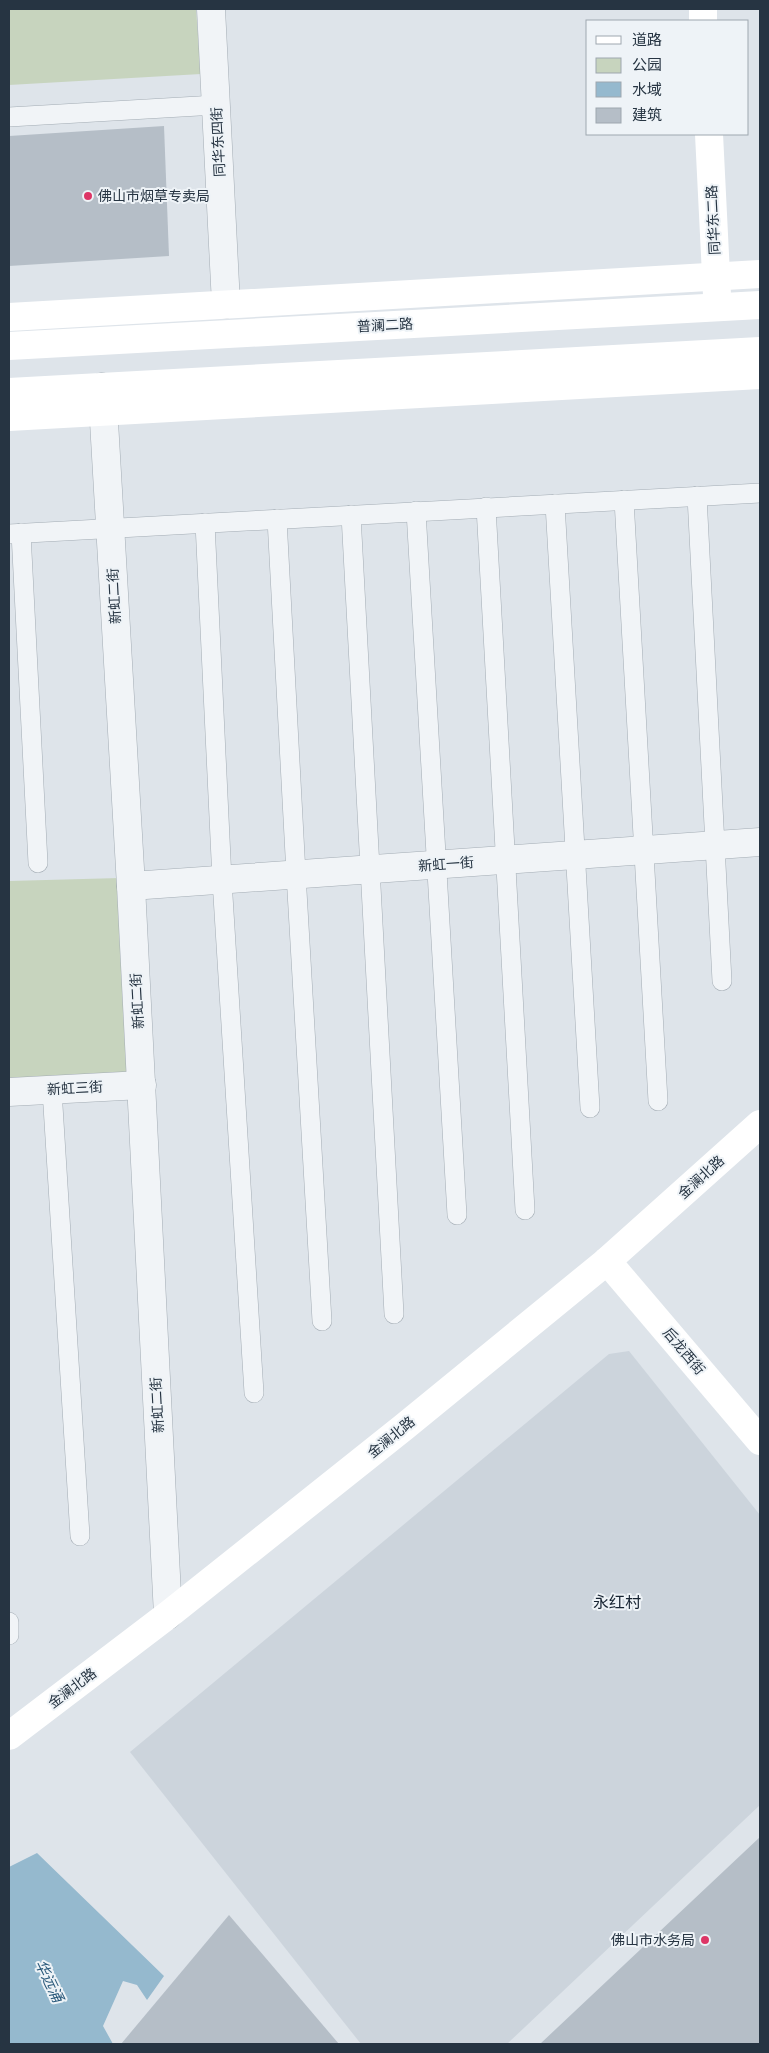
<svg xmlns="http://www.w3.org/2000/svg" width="769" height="2053" font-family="Montserrat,'Noto Sans SC',sans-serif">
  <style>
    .built { fill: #ccd4dc }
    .green { fill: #c7d4be }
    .water { fill: #95b9ce }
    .building { fill: #b5bec7 }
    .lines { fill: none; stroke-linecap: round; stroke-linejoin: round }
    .lane-casing { stroke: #a3acb4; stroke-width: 20 }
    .street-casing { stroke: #a3acb4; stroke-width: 29 }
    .lane { stroke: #f1f4f7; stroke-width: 19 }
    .street { stroke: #f1f4f7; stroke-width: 28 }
    .secondary { stroke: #fff; stroke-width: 28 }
    .poi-dot { fill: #dd3566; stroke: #eef3f7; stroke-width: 2 }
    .labels { text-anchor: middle; stroke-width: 4; stroke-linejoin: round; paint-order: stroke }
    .street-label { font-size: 14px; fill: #263442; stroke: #eef3f7 }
    .poi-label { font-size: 14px; fill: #263442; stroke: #eef3f7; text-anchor: start }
    .water-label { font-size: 15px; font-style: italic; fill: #2b5a7b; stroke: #eef3f7 }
    .quarter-label { font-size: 16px; fill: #182533; stroke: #eef3f7 }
  </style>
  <rect width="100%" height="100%" fill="#dee4ea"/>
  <polygon class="built" points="629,1351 760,1515 760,1805 507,2044 361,2044 130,1752 609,1354"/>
  <g class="green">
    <polygon points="9,9 196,9 201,74 9,85"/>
    <polygon points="120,878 132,1074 9,1080 9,881"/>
  </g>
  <polygon class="water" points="37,1853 164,1976 147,2000 137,1985 123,1981 103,2026 113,2044 9,2044 9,1867"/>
  <g class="building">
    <polygon points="164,126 169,256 9,266 9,136"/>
    <polygon points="760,1837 760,2044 540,2044"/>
    <polygon points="229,1915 339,2044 121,2044"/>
  </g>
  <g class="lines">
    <defs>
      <g id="lane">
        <polyline points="9,117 216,105"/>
        <polyline points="697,496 722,981"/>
        <polyline points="624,500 658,1101"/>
        <polyline points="555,504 590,1108"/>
        <polyline points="486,507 525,1210"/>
        <polyline points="416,511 457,1215"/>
        <polyline points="351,515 394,1314"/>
        <polyline points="277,519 296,874 322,1321"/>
        <polyline points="205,523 222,880 254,1393"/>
        <polyline points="21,533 38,863"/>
        <polyline points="9,534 760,493"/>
        <polyline points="52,1090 80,1536"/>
        <polyline points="9,1622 9,1635"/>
      </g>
      <g id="street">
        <polyline points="211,9 226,304"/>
        <polyline points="102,387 131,886 168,1615"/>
        <polyline points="131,886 760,842"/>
        <polyline points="9,1092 142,1085"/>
      </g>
    </defs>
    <use href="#lane" class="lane-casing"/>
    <use href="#street" class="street-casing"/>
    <use href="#lane" class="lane"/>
    <use href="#street" class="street"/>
    <g class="secondary">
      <polyline points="703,9 703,21"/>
      <polyline points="709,134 717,295"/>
      <polyline points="9,317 760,274"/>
      <polyline points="9,346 760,305"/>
      <polyline points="9,392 760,351"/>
      <polyline points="9,417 760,375"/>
      <polyline points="607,1261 760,1441"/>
      <polyline points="9,1736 168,1615 404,1427 607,1261 760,1124"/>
    </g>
  </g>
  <g class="poi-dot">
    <circle cx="88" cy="196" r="5"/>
    <circle cx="705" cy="1940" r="5"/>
  </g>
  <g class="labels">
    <g class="street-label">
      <text transform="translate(218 142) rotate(-93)" y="5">同华东四街</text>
      <text transform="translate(713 220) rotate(-93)" y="5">同华东二路</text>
      <text transform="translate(385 325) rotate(-3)" y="5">普澜二路</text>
      <text transform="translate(114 596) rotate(-93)" y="5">新虹二街</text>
      <text transform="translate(446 864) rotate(-4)" y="5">新虹一街</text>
      <text transform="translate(137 1001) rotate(-93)" y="5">新虹二街</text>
      <text transform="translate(75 1088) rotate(-3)" y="5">新虹三街</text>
      <text transform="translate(701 1177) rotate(-42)" y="5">金澜北路</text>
      <text transform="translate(684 1351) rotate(50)" y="5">后龙西街</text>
      <text transform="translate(157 1405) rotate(-93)" y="5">新虹二街</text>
      <text transform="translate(391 1437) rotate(-39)" y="5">金澜北路</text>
      <text transform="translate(72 1688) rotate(-37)" y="5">金澜北路</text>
    </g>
    <g class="poi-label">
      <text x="98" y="201">佛山市烟草专卖局</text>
      <text x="695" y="1945" text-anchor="end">佛山市水务局</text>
    </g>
    <g class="water-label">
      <text transform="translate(49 1981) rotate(64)" y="5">华远涌</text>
    </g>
    <g class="quarter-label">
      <text x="617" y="1608">永红村</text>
    </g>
  </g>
  <rect width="769" height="2053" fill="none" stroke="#263442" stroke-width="20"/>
  <rect x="586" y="20" width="162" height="115" fill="#eef3f7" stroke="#9ea7af"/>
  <rect x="596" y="36" width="25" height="8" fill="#ffffff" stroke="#9ea7af"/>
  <text x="632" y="45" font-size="15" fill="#263442">道路</text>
  <rect x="596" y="58" width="25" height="15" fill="#c7d4be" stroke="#9ea7af"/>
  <text x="632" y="70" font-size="15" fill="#263442">公园</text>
  <rect x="596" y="82" width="25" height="15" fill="#95b9ce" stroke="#9ea7af"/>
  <text x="632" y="95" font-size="15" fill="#263442">水域</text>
  <rect x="596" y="108" width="25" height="15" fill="#b5bec7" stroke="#9ea7af"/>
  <text x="632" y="120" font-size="15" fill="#263442">建筑</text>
</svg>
